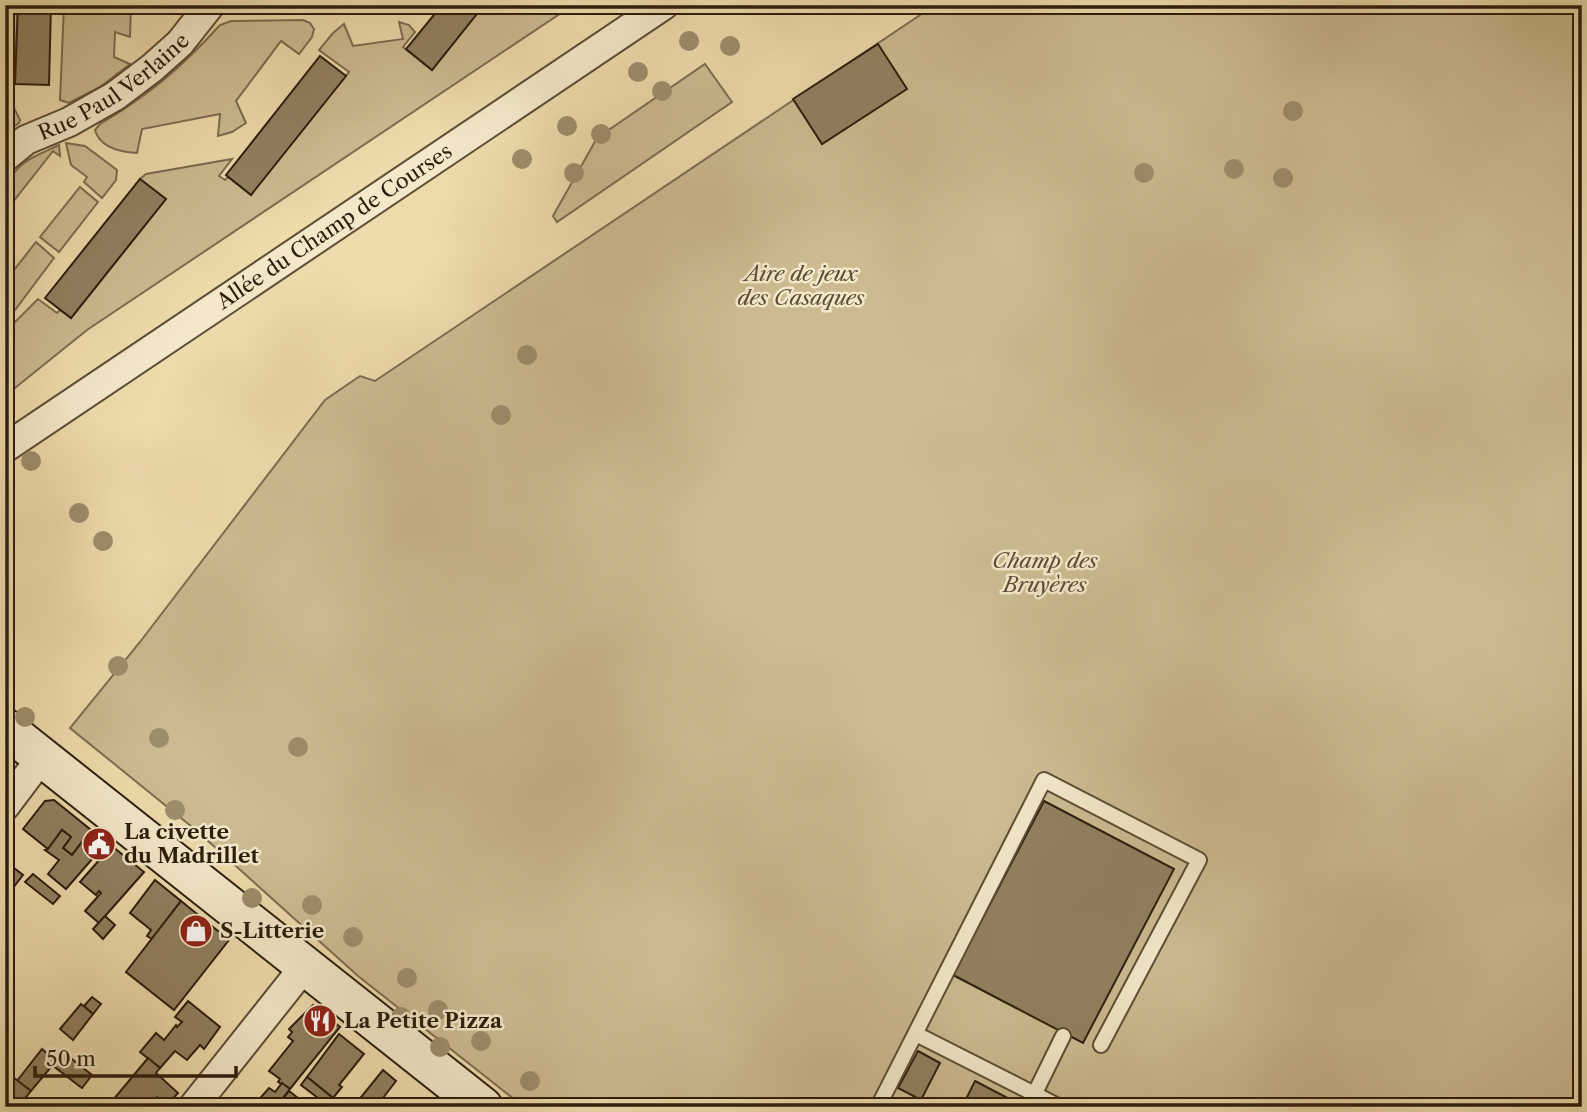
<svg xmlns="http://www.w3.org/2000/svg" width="1587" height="1112" font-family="'Libre Caslon Text',serif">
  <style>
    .green { fill: #ccbb91; stroke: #7c6c4f; stroke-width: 2 }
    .building { fill: #918060; stroke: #2d1e0d; stroke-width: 2 }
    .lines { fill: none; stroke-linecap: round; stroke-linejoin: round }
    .lane-casing { stroke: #5d4d35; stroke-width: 18 }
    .street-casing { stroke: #5d4d35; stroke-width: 32 }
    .secondary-casing { stroke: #2d1e0d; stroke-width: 42 }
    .lane { stroke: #f3e8c9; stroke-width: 14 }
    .street { stroke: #f3e8c9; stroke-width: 28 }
    .secondary { stroke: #f3e8c9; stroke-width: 38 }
    .tree { fill: #9e8d6b }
    .labels { text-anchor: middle; stroke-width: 5; stroke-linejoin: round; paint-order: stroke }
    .street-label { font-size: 21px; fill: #2d1e0d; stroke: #f3e8c9 }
    .park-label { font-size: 21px; font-style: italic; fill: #5d4d35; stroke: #f3e8c9 }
    .poi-label { font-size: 21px; font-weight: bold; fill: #2d1e0d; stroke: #f3e8c9; text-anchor: start }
  </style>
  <rect width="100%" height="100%" fill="#eddbac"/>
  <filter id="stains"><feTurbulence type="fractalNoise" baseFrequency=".00286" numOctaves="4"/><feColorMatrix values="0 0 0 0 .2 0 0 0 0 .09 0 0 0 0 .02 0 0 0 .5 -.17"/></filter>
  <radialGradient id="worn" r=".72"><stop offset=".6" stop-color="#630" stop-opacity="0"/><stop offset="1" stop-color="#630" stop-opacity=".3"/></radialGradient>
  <g class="green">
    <polygon points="5,5 18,5 13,106 20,120 19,123 5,133"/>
    <polygon points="64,5 131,5 130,37 115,32 114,57 130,64 100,87 69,103 60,100"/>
    <polygon points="484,5 573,5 87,330 5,396 5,329 12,325 38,299 57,313 60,310 71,318 165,200 140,179 146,174 232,159 219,176 225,180 228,177 251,194 349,72 319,50 333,33 344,24 353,46 403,39 399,22 409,25 415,32 403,47 432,70"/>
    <polygon points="935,5 1582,5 1582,1107 524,1107 358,976 197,831 70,728 140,642 325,400 360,376 375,381"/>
    <path d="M303,20l7,3 4,6 -2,8 -13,17 -18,-13 -45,60 10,22 -14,9 -14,4 2,-22 -78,15 -5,24c-17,-1 -37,-5 -42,-23l5,-6c50,-30 81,-56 120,-99l11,-4z"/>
    <polygon points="705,64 732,102 557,222 553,216 597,138"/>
    <polygon points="66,143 85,146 117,170 116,180 102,198 84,182 87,177 71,165"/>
    <path d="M59,145l1,11 -7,-5 -48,61c0,-45 17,-50 54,-67z"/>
    <polygon points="80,187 98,202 59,252 40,237"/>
    <polygon points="36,242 54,258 15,310 5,317 5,263 14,270"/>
  </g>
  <g class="building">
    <polygon points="18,5 51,5 49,85 15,84"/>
    <polygon points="442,5 484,5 432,70 406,49"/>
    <polygon points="878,44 907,89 822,144 793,99"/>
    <polygon points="320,56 346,76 251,195 226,175"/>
    <polygon points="140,179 166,199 71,318 45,298"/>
    <polygon points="54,800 91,830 72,855 63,848 71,837 62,830 48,849 23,829 45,801"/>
    <polygon points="1044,801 1174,869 1083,1043 953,975"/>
    <polygon points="62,830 71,837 63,848 72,855 91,830 107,842 66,889 48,874 59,860 45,850 48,849"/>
    <polygon points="107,842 144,872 99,923 85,911 101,893 99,891 96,895 80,882 101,858 97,854"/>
    <polygon points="5,861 23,875 5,898"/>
    <polygon points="33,874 60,896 53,904 25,882"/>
    <polygon points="155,880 181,901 152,939 147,936 151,930 130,913"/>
    <polygon points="181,901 229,940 174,1010 126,972"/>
    <polygon points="105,916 115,925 103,939 93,929"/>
    <polygon points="92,997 101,1004 93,1014 84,1006"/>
    <polygon points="188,1001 220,1027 204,1049 200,1045 187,1060 175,1051 160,1068 140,1052 156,1033 164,1040 176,1025 177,1027 182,1022 175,1017"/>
    <polygon points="81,1004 93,1014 73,1040 60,1029"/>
    <polygon points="313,1005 340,1027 290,1089 278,1082 280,1079 269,1071 293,1041 288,1037 292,1032 289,1029"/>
    <polygon points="339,1034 364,1054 339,1085 342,1087 333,1098 307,1077"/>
    <polygon points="42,1049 56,1061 31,1091 17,1081"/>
    <polygon points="918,1051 940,1063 921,1100 898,1088"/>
    <polygon points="63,1052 92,1075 82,1088 52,1065"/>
    <polygon points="148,1058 160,1068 156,1073 178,1093 167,1105 157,1097 148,1107 121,1107 113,1100"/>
    <polygon points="383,1070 396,1081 376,1107 353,1107"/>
    <polygon points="5,1071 31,1091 18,1107 5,1107"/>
    <polygon points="307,1077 333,1098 327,1105 301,1085"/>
    <polygon points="975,1081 1025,1107 962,1107"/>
    <polygon points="282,1083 290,1089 276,1107 249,1107 252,1102 255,1104 269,1088 275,1092"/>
    <polygon points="289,1091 303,1102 299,1107 276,1107"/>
  </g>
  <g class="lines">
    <defs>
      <g id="lane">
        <polyline points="916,1034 1060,1107"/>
        <polyline points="878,1107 1044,780 1199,860 1101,1045"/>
        <polyline points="1038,1107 1035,1093 1063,1036"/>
      </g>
      <g id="street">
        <path id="s1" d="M5,157l21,-17 43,-18 46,-26 37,-28 28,-25 30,-38"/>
        <path id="s2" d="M5,448l659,-443"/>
        <polyline points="5,806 42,757"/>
        <polyline points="193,1107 305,966"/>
      </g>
      <polyline id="secondary" points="5,728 483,1107"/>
    </defs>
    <use href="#lane" class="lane-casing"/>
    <use href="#street" class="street-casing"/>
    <use href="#secondary" class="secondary-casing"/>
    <use href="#lane" class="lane"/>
    <use href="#street" class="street"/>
    <use href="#secondary" class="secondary"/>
  </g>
  <g class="tree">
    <circle cx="689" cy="41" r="10"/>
    <circle cx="730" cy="46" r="10"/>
    <circle cx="638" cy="72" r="10"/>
    <circle cx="662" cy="91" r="10"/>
    <circle cx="1293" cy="111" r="10"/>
    <circle cx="567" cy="126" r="10"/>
    <circle cx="601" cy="134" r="10"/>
    <circle cx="522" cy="159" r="10"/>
    <circle cx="1234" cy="169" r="10"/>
    <circle cx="574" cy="173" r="10"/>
    <circle cx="1144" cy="173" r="10"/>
    <circle cx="1283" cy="178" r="10"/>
    <circle cx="527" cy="355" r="10"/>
    <circle cx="501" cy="415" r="10"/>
    <circle cx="31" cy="461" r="10"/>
    <circle cx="79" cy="513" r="10"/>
    <circle cx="103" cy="541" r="10"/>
    <circle cx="118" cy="666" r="10"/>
    <circle cx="25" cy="717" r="10"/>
    <circle cx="159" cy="738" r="10"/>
    <circle cx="298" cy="747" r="10"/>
    <circle cx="175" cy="810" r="10"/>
    <circle cx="252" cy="898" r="10"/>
    <circle cx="312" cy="905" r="10"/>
    <circle cx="353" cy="937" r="10"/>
    <circle cx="407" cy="978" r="10"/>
    <circle cx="438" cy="1010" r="10"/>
    <circle cx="401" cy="1017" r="10"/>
    <circle cx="481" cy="1041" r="10"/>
    <circle cx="440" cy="1047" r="10"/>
    <circle cx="530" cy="1081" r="10"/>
  </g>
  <defs>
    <symbol id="civic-disc" viewBox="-11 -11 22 22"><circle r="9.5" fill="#8f2418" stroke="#f3e8c9"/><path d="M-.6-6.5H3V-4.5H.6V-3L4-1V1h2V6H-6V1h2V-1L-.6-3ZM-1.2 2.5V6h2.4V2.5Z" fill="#fff"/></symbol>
    <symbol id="shop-disc" viewBox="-11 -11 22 22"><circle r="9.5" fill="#8f2418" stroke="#f3e8c9"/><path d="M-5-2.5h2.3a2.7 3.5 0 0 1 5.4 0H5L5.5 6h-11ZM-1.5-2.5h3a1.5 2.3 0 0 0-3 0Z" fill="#fff"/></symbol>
    <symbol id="restaurant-disc" viewBox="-11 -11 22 22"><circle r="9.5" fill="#8f2418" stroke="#f3e8c9"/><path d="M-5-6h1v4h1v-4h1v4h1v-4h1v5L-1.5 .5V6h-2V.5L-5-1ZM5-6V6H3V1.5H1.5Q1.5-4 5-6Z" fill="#fff"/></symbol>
  </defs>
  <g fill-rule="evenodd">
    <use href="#civic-disc" x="80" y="825" width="38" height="38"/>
    <use href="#shop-disc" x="177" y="912" width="38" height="38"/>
    <use href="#restaurant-disc" x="301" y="1002" width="38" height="38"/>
  </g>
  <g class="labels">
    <g class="street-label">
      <text dy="7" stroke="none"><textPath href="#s1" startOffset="130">Rue Paul Verlaine</textPath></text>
      <text dy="7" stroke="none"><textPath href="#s2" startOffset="397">Allée du Champ de Courses</textPath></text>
    </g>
    <g class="park-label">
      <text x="801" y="281">Aire de jeux<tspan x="801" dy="24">des Casaques</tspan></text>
      <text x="1045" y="568">Champ des<tspan x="1045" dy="24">Bruyères</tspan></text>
    </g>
    <g class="poi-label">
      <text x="124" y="839">La civette<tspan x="124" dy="24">du Madrillet</tspan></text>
      <text x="220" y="938">S-Litterie</text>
      <text x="344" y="1028">La Petite Pizza</text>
    </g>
  </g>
  <rect width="1587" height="1112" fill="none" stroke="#eddbac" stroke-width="28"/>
  <rect x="7" y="7" width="1573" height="1098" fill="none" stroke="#2d1e0d" stroke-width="3.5"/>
  <rect x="14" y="14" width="1559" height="1084" fill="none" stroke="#2d1e0d" stroke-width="2"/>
  <path d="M35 1066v10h201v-10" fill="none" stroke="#2d1e0d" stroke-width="3.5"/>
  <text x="46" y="1066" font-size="21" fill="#2d1e0d" stroke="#f3e8c9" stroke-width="5" paint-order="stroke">50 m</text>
  <rect width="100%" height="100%" filter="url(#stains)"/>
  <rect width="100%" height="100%" fill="url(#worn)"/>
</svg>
